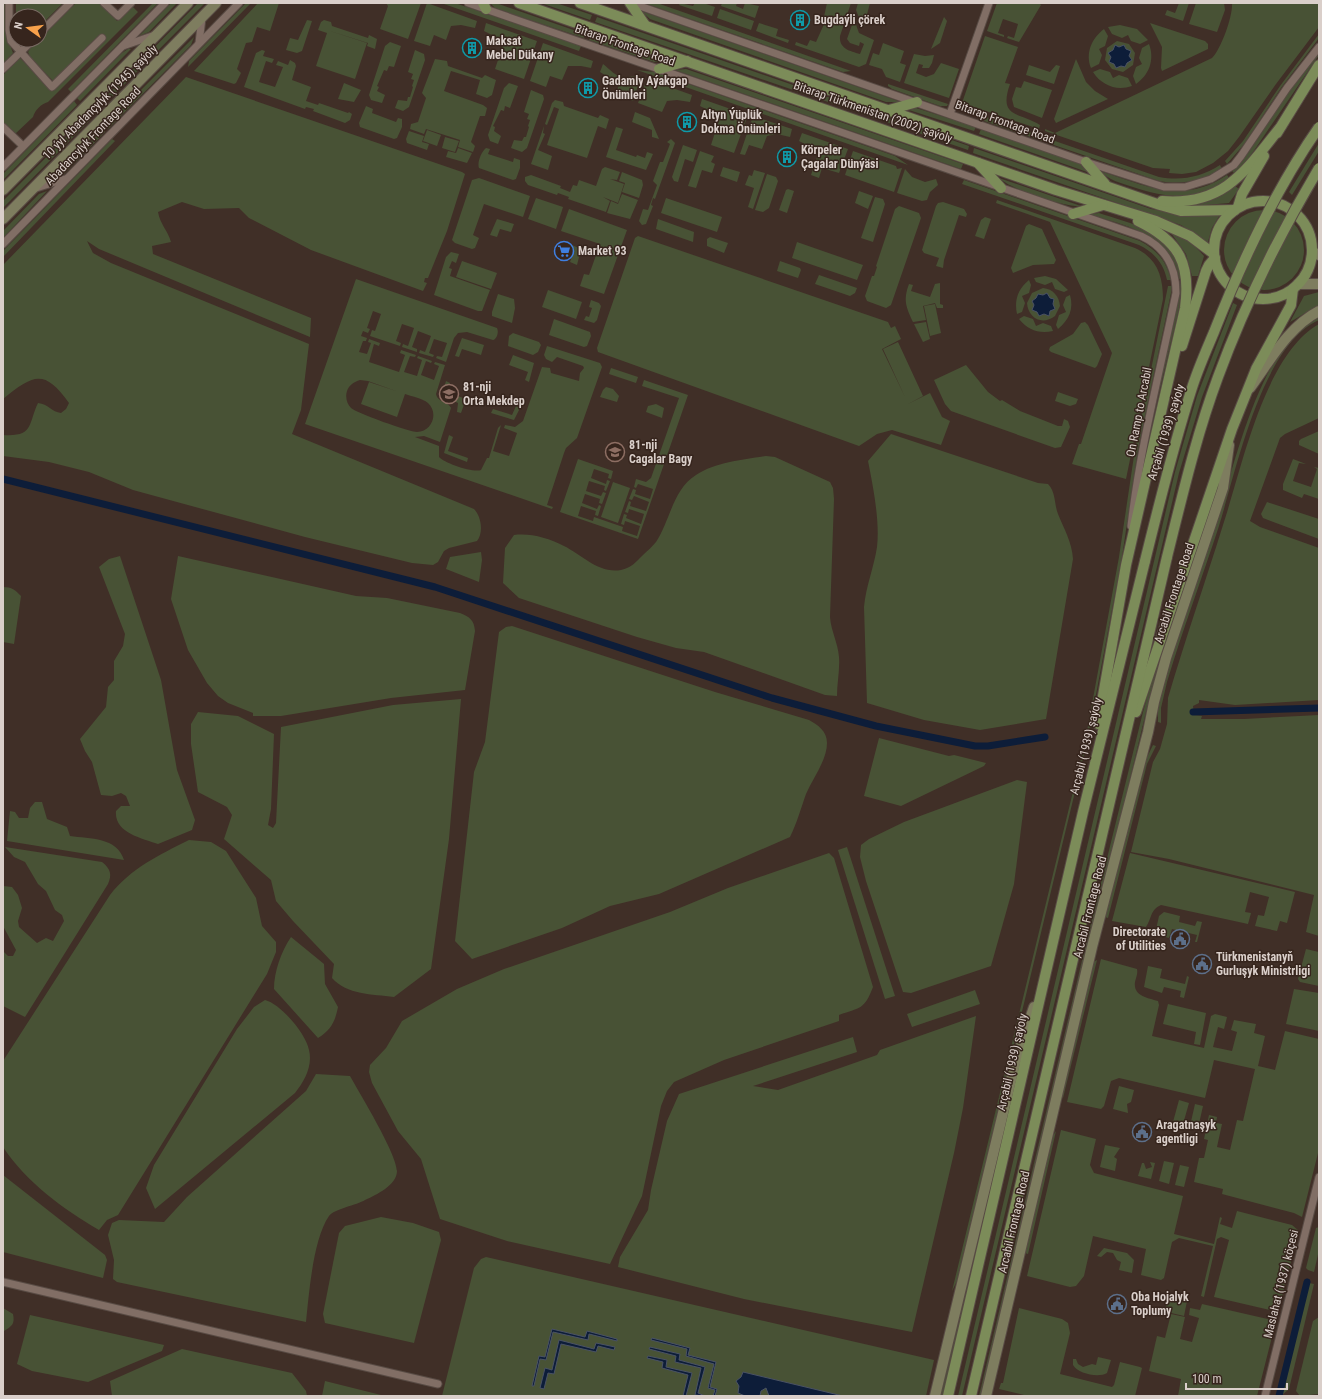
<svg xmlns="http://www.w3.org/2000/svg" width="1322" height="1399" font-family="'Roboto Condensed',sans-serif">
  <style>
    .green { fill: #485235; fill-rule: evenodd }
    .water { fill: #0d1d39; stroke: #4a5264 }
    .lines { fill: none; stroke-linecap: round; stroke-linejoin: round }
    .canal { stroke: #0d1d39; stroke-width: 7 }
    .street-casing { stroke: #584b44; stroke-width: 9 }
    .secondary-casing { stroke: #584b44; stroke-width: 12 }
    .primary-casing { stroke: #584b44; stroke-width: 12 }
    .street { stroke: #816e65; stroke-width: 7 }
    .secondary { stroke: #7e7d5f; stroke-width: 10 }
    .primary { stroke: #7c8c59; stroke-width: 10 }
    .primary-bridge-casing { stroke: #584b44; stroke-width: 12; stroke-linecap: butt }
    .primary-bridge { stroke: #7c8c59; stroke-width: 10 }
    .labels { text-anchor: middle; stroke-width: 3; stroke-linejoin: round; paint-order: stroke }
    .poi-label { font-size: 12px; font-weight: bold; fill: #dacfca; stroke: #36251d; text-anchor: start }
    .street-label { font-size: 12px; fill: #dacfca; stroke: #36251d }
  </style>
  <rect width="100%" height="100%" fill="#402f27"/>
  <g class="green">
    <polygon points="3,3 6,3 7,36 13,53 3,64"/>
    <polygon points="16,3 63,3 40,26 40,16 16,16 16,39"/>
    <path d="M76,3h24l17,18 15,-15 6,6 -90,90c-7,2 -13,8 -15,15l-18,17 -12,-12v-47l17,-17 32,32 52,-51 -50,43 -24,-25 -2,-5 3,-5z"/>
    <polygon points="153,3 158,3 71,92 68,89"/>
    <polygon points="171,3 177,3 149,32 139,36"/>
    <polygon points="198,3 205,3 94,115 91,112"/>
    <polygon points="246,3 251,3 188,67 189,61"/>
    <polygon points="258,3 279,3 270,31 257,27 252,42 246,43 237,69 241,73 236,83 234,84 194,71"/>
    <polygon points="386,3 421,3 408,39 380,29 388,6"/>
    <polygon points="427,3 477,21 475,28 461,25 451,26 446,40 434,35 430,46 414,41"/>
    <polygon points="441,3 455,3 581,46 579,51"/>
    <polygon points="490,3 496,3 585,34 584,38 495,8"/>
    <polygon points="541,3 556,3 592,15 590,20"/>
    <polygon points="644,3 657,3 851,71 843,72"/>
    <polygon points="680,3 693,6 695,3 703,3 715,7 712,16 679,5"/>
    <polygon points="722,3 737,3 736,6 743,9 745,3 759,6 755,18 721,6"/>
    <path d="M827,3h24l-11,33c-1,13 10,15 20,18l4,-10 -4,-2 -1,4 -9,-3 -3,-4 6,-17h2l4,11 15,7 -8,24 -7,3 -64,-22 1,-3 11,4 3,-6 6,2 9,-20 -2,-1z"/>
    <polygon points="858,3 870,3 864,26 862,25 856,10"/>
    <polygon points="997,3 1039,3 1041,5 1019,42 1007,38 1008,36 1014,38 1018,24 1003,19 998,33 1004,35 1004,37 987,31"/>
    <polygon points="1179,3 1189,3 1183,21 1165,15 1167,10 1175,13"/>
    <polygon points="1196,3 1224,3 1225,10 1217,32 1189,24"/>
    <path d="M1232,3h87v24l-43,57 -37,53 -11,14 -15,12 -17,9 -14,2 -13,-1 1,-4 -17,-1 -108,-37v-2l10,4 157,-75c9,-9 21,-42 20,-55z"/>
    <polygon points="720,9 754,21 751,30 717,18"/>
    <polygon points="641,11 901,102 886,102 650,19"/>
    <polygon points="597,17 969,146 968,150 595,22"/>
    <polygon points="944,17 947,21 940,43 931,49"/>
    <polygon points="307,20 312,21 302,51 297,53 286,50 290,38 298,40"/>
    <polygon points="324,20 331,22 332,26 368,38 369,35 377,39 375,49 367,46 368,43 327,30 367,43 355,79 316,66 327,33 318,30 321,22"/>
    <polygon points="486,23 537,41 524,79 495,69 503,45 496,37 484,31"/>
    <polygon points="759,23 778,29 776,36 789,40 788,43 756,31"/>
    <polygon points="1150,23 1205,41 1208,44 1208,49 1162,71 1161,68 1162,47"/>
    <polygon points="1120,25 1137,29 1148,40 1140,44 1131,41 1128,35 1122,38 1112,34 1108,27"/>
    <path d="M1104,29l4,7 -3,10 -6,3 3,6 -3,9 -8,4c-6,-15 1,-30 13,-39z"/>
    <polygon points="1319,34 1319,38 1281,88 1245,143 1227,164 1225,161 1243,141 1280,86"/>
    <polygon points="591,36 667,62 654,62 589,40"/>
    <path d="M985,36l33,11 -13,36 5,1c-12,34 9,28 30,41l-1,4 -77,-26z"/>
    <polygon points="194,37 191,45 108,129 105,126"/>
    <polygon points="1117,41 1129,44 1135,53 1133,65 1123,72 1112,69 1105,60 1107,48"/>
    <polygon points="390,42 401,46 394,67 389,66 387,71 384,70 377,86 379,87 377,91 385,95 382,103 371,100 369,95 385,46"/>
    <polygon points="543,43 593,61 591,68 581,66 568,66 562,80 550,76 546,87 530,81"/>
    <polygon points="883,43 904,51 900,63 906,65 900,82 886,77 882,69 869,65 873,53 879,55"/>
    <path d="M1149,44c6,16 0,31 -13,40l-3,-8 3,-9 6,-3 -3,-6 3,-10z"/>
    <polygon points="128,49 131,49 80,101 77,98 122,53"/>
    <polygon points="262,50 265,51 263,56 274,59 272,63 266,61 259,82 275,87 283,67 276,65 278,61 288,65 290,60 295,63 296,66 292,80 311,87 306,101 318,105 319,103 348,113 349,112 352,114 350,120 345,123 313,111 314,109 306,107 305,109 244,87 256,53"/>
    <polygon points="415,50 424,54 425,60 409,107 403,111 395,108 398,100 407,101 408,97 410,97 413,87 412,86 414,80 411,79 413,74 408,72"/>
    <polygon points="1319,51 1319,55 1251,155 1235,174 1232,171 1248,153 1292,87"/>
    <polygon points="914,54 925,56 934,55 932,63 929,68 922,68 923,65 919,64 916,73 926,77 934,74 941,63 959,69 949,98 904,83"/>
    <polygon points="435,59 447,61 448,66 482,78 485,75 496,80 492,95 487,98 476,94 480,80 451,71 444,91 483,105 487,108 485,116 480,116 471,142 475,146 473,152 458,147 460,140 426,129 424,134 410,129 411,124 418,122 426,98 422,93"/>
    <polygon points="1076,59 1086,82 1095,91 1108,99 1056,123 1054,119"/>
    <path d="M603,64c7,5 12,13 22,13 7,0 9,-2 16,0l-8,24 -17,-6 3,-11 -19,-12z"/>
    <polygon points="1029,65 1050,72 1056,65 1060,66 1054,84 1026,75"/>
    <polygon points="686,69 963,164 961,169 675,70"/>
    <path d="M1100,69l10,3 3,6 6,-3 9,3 4,8c-15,5 -30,0 -39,-14z"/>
    <polygon points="637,70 654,72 895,156 908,165"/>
    <path d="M186,77l276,95 3,2 -18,57 -19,47h-3l-1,4 3,1 -4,8 -112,-41 -62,-32 -10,-10 -35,1 -22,-7 -24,10c2,12 10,19 13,30l-19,4 1,8 158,64 -1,19 -211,-88 -12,-8 6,12 18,10 198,81 -8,66 -9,24 182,75c7,7 10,23 3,32l-28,7 -5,3 -6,11 -5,3 -21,-2 -107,-26 -172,-47 -44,-18 -40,-10 -46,-6v-21c31,2 25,-11 35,-32 10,1 14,9 23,10l5,-4 3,-6c-25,-35 -36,-28 -66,-4v-134z"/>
    <polygon points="647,79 692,95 690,102 677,100 667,101 662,112 638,103"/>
    <polygon points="1024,81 1052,90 1042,118 1014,107 1012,99 1016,87 1021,88"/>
    <polygon points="344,83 361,90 354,102 338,99"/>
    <polygon points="509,83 518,86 510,108 505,106 504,111 501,110 493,126 495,127 494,131 501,136 498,144 490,141 488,135 504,88"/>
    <polygon points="888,84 948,104 947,106 940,106 892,89 888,86"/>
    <polygon points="531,90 543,95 544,99 527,148 522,152 511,148 514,140 522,141 524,137 526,137 529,127 528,126 530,120 527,119 529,114 524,112"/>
    <polygon points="702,99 748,115 734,153 711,145 719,120 712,112 700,106"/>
    <polygon points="555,100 563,102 564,106 598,118 600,115 609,119 606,129 598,126 587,158 547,145 559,109 554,107 547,125 545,124 552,103"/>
    <polygon points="74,101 77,105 3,180 3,174"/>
    <polygon points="366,106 373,109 372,113 396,122 398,118 402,119 402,127 397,138 394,139 360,127 359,123"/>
    <polygon points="916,108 976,127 974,131 909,110"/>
    <polygon points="635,112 650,118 659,139 652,137 652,130 632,122"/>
    <polygon points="88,115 91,119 3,208 3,201"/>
    <polygon points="753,116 792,129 790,137 777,134 767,136 762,149 749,145 745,155 740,154"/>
    <path d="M986,117l173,60c23,4 42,0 61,-12l2,4c-20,12 -40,16 -63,12l-175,-60z"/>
    <polygon points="544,126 543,133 545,134 538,150 552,156 548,170 531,164"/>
    <polygon points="616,127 623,129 616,150 636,157 637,155 645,158 647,152 653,154 646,170 606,157"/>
    <polygon points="103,129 105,132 63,175 53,180"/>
    <polygon points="981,129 1079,163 1090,173 979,134"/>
    <polygon points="427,130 441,135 437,146 423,141"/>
    <polygon points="409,131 424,136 422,142 429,144 427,150 407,143 406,139"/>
    <polygon points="802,133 848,149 839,173 822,168 819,178 811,175 818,154 811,147 799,141"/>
    <polygon points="445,137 459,141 455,152 442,148"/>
    <polygon points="112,139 115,141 3,257 3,251"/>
    <polygon points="671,139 675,143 655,199 653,198 651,205 653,206 646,224 642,225 639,221 643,209 648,210 657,185 653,181 660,162 663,162 670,144 667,142"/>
    <polygon points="1319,143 1319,151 1292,195 1289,192"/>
    <polygon points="683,145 697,150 693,162 685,159 678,182 674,181 672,177"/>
    <polygon points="458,148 472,153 467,163 446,157 448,151 456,153"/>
    <path d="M486,148l4,1 -2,5 25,8 1,-4 6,2v8l-4,11 -3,1 -34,-12c-2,-5 2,-16 7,-20z"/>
    <polygon points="974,148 1151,209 1185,215 1221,213 1212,228 1207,245 1198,236 1181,225 973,153"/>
    <polygon points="700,151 714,156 711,162 715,164 712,173 702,170 696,188 688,186"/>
    <polygon points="853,151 896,166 897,169 902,168 894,192 845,175"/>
    <polygon points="605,167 620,172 617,180 610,179 624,184 618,203 603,197 610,201 606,212 568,199 569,197 558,193 557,195 528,185 525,181 525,177 531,175 561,186 560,188 570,192 573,185 577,186 579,180 596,186 602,169"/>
    <polygon points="723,167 740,172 737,182 720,176"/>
    <polygon points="905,169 912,177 925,182 936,179 938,185 930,192 927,200 922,201 897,193"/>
    <polygon points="754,170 765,173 753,209 748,207 754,188 745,185 749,175 752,176"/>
    <path d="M1100,171c47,15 82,34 127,4l3,4c-35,21 -59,21 -97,8 -13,-4 -24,-7 -33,-16z"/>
    <polygon points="622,172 642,180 643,185 639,198 622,192 625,183 619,181"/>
    <polygon points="767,174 776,177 778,181 769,208 763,212 755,210"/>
    <polygon points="479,178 530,196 523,217 484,204 473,235 479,238 475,248 472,249 455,243 452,240 472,180"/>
    <path d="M999,178l82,28c-15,2 -71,-17 -82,-28z"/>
    <path d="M964,180l176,61c17,9 27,21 31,39h-4c-3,-16 -13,-28 -28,-35l-177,-61z"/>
    <polygon points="1235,186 1239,189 1229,203 1195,206 1195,204 1223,194"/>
    <polygon points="788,189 794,191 787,213 779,210 786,190"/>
    <polygon points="47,191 3,238 3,231 39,194"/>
    <polygon points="859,191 873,196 868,209 855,203"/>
    <polygon points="622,194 638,200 630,219 607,213 611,201 618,204"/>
    <polygon points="875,197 883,199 885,204 873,242 861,238"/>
    <polygon points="536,198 563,207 556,229 528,219"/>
    <polygon points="666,198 722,217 717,232 661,213"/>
    <path d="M997,200l138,48c22,10 28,28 28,51l-37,180 -54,-15 7,-20h2l31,-91 -62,-131 -54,-19z"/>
    <polygon points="943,202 964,209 967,214 966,217 959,215 944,260 943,268 936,266 939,258 924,253 922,250 936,206 938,203"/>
    <polygon points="899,206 919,213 921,218 891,305 886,308 867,301 865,296 872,276 874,276 877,267 876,266 895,209"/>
    <polygon points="569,209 627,230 604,294 580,286 584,274 589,275 600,244 561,231"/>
    <circle cx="1264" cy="250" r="40"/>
    <path d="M1099,213c27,9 62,16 77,44 3,6 4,14 6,21l-3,1c-7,-45 -54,-53 -90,-65z"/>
    <polygon points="985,217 991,219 984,239 975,236 981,220"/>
    <polygon points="497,219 514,224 511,232 500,229 497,237 490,235"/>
    <polygon points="658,219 694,232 693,242 656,229"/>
    <polygon points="1029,224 1042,229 1056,260 1054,264 1033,265 1013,273 1011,268 1026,226"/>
    <polygon points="1172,231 1191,242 1204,256 1198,276 1192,276 1186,254 1171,233"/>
    <polygon points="638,236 888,322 891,328 895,326 901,339 882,349 905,397 883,349 898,342 923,396 908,404 930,393 942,417 950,421 941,445 892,430 877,434 859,446 598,352 597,348 635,238"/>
    <polygon points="710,237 728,243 724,253 707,246 707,239"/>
    <polygon points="565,242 581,249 577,265 570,262 573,254 562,250"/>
    <polygon points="797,242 863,265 857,280 792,258"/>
    <polygon points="451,252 459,254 456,263 452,261 449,268 452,269 450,276 490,290 482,311 478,311 434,295 446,257"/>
    <polygon points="462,261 497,273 491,289 456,277"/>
    <polygon points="780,261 800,268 801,270 798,278 777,271"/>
    <polygon points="819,275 857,288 855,293 850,296 815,284"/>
    <polygon points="1045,276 1056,279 1068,290 1064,292 1055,289 1052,282 1045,285 1036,282 1034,278"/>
    <path d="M356,279l141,49c2,4 0,11 -4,12l-26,-8 -9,1 -4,5 -8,24 -10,-4 1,-2 5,1 5,-14 -13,-4 -5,14 5,2 -1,2 -14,-4 1,-3 5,2 6,-16 -13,-5 -6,16 5,2v3l-15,-5 1,-3 5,2 6,-18 -12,-4 -6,17 5,2 -1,3 -30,-10 2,-6 3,1 6,-17 -8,-3 -6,17 3,1 -2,4 -5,-2 -2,5 6,2 -1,3h-3l-4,11 8,2 4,-11 -3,-1 1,-3 11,4 -1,3 -5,-2 -5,18 30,10 6,-17 -5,-2 1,-3 15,5 -1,2 -5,-1 -6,16 13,4 5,-16 -5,-2 1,-2 14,5 -1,2 -5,-2 -5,14 13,5 5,-14 -5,-2 1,-2 10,3 -9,29c2,9 12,7 15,14l-11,34 -16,-6 -9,1 24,9v11c5,6 34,16 42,13l6,-12h2l9,-30 3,-3 -8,26 16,5 8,-23 -13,-5 1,-3 10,2 8,-6 19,-54 8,1 1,5 28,8 1,-8 4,-5 -1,-2 -26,-9 -5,5 -6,-3 -2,-4 3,-9 53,17 2,4 -25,71 -11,10 -2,5 -17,52 6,2 -1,2 -247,-85zM360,380l8,1 28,10 -27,-9 -8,22 36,13 8,-23c8,3 17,4 23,9 11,10 4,29 -11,29 -7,0 -61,-19 -66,-24 -4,-4 -6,-11 -4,-17 2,-6 7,-9 13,-11z"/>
    <path d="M1029,280l2,5 -2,8 -7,3 3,7 -3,9 -5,2c-3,-14 1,-25 12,-34z"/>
    <path d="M940,283v21l3,1v3h-6l-2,-5 -12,3 3,14 -13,2c-7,-15 -10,-22 -4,-38l4,1 -2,6 19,6 5,-13z"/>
    <polygon points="1180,284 1182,284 1179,309 1151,426"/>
    <polygon points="1168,286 1172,286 1171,293 1138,449 1122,557 1087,742 957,1281 952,1291 1085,742 1119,557 1135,449"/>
    <path d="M1043,288c10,1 16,8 17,18l-5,10c-13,10 -27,2 -28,-13l5,-10z"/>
    <polygon points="548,290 582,302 576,319 542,307"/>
    <polygon points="1319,292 1319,305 1290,322 1304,296"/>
    <polygon points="498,294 514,299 515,308 512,323 492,316 492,312"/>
    <path d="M1070,295c4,14 -1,25 -12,34l-2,-4 3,-10 7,-3 -3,-7 3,-8z"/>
    <polygon points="591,300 599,303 601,306 597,320 594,323 584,320 586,316 589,317 592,308 589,307"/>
    <polygon points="1233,303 1237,305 1202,397 1179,473 962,1396 958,1396 1175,472 1197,396"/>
    <polygon points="935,304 941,333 930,336 924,306"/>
    <path d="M1024,316l9,3 3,7 7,-3 8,3 2,5c-14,3 -25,-1 -34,-12z"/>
    <path d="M1319,317v3c-57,24 -83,151 -100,206 -17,52 -36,103 -52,156l-6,26v15l-3,-1v-21c17,-59 37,-117 57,-175 19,-57 44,-183 104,-209z"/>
    <polygon points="554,319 590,332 591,336 587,346 584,347 549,335"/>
    <polygon points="926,322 930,339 923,342 914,324"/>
    <polygon points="1085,322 1088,325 1102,354 1097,366 1095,368 1051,352 1049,350 1050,347 1073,334 1081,323"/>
    <path d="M1319,324v94l-34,16 -5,4 -30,83 10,6 59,21v152l-84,5 -36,-5v3l-6,3 1,9 8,1 -1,3h43l75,-4v221l-13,-4 8,-37 -145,-36 -38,-7 22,-90 7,-13 7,-25 1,-26c17,-58 37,-115 55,-173 19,-57 41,-170 96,-201z"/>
    <polygon points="513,333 539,342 541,345 538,352 533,355 508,346 509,336"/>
    <polygon points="462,338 484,345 481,355 462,349 459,357 455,356"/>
    <polygon points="513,355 534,363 529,382 525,380 528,372 509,365"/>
    <polygon points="966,365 988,392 1000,401 1002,400 1020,411 1058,426 1062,426 1064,419 1068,421 1070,427 1061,447 1055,448 951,411 945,404 934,380"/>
    <polygon points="611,368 638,377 636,383 609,374"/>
    <polygon points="644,380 688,395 638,539 560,512 578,459 613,471 611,479 608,478 609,474 594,469 591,478 606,484 607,480 610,481 606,491 604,490 605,486 589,481 586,491 601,496 603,492 606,493 602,504 599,503 600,499 585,494 582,503 597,509 599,505 601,506 598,516 595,515 596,511 581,506 578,516 593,521 594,517 623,527 622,531 637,536 640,526 625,521 624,525 621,524 624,514 627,515 626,518 641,524 644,514 629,509 628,513 625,512 629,501 631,502 630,506 646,511 649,502 634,496 632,500 629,499 633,489 636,490 635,494 650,499 653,489 638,484 636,488 634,487 636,479 646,482 651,478 679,398 642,386"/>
    <polygon points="446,381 450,383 447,392 466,399 461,413 457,412 458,403 442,395"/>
    <polygon points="606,387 613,389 619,396 617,402 600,397 603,390"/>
    <polygon points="1058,392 1078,399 1076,404 1070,406 1055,401"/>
    <polygon points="656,404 664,408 662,418 646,412 648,406"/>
    <polygon points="516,406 520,408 514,420 491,413 493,409 512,415"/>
    <polygon points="1319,431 1319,454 1299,445 1299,441 1301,439"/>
    <path d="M891,434l147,49 10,1c8,8 6,20 10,30 6,15 14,28 15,45l-27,160 -66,11 -56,-10 -57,-17 -3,-96c2,-21 10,-40 13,-60 3,-26 -4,-61 -9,-86z"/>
    <polygon points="449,435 453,437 448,451 468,458 467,462 444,453"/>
    <path d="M766,456l9,1 55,25 3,6 1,11 -4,118c1,14 8,26 9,40 1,13 -2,26 -2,39l-12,-1 -121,-43 -28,-4 -39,-11 -118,-39 -16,-15 2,-35 9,-13c17,-2 34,3 50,11 18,9 35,28 57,24 10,-2 15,-8 22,-15 4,-4 9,-8 13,-13 14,-21 17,-53 40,-67 20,-13 47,-15 70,-19z"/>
    <polygon points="1293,459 1306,464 1299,463 1293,481 1311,487 1317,469 1314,467 1319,468 1319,499 1304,494 1302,498 1283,490 1283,484"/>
    <polygon points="613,482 630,488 618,523 601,517"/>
    <polygon points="1215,491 1210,511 1168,635 1146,712 982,1396 979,1396 1084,952 1143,712 1154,672"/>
    <polygon points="1267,502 1319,519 1319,539 1263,518 1261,514"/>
    <polygon points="481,552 482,560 479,582 446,569 450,557"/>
    <path d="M120,556l41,124 16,90 18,50 -3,10 -34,14c-16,-6 -44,-11 -42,-33l5,-5h9l-4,-10 -5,-3 -9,3 -11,-1 -9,-33 -7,-11 -5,-12 26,-32 2,-20 6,-7v-19l9,-15 2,-12 -26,-67 10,-8z"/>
    <path d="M178,556l178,40 31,2 73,15c10,4 14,7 15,18l-10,59 -74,8 -110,18h-28v-3l-25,-10 -10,-7 -11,-13 -19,-33 -17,-51z"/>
    <path d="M3,587c9,0 12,3 18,9l-7,48 -11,-2z"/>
    <path d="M512,626l203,66 94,28c9,5 18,11 18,23 0,17 -14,35 -21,51 -5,14 -9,29 -16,43l-131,57 -49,12 -48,22 -90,31 -17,-18 19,-169 11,-30 14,-110 7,-5z"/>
    <path d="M461,699l-12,140 -18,130 -37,28c-22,-3 -47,-2 -62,-19l2,-14 -41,-43 -17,-20 -5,-21 -47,-41 8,-24 -5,-8 -29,-15 -7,-48v-20l7,-12 40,4 36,18 -3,75 -3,16 5,3 3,-5 5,-96 112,-22z"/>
    <polygon points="879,738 949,756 954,755 986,763 984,766 901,806 864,796"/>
    <polygon points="1153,745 1156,746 1147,764 1108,918 1105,917 1144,763"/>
    <polygon points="1017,780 1027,782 1014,884 991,966 911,993 903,992 866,881 860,857 861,845 869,839 904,822"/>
    <path d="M35,802h7l5,17 20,8 3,9c20,3 47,1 54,24l-117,-19 3,-30 5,1 4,6h9l2,-10z"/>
    <path d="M189,840l22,2 15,9 30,47 6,28 14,16v10l-9,22 -149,241 -11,5 -8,10c-36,-21 -73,-48 -96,-83v-86l107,-166c21,-27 49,-40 79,-55z"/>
    <path d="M5,847l97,15c9,7 10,13 6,22l-83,133 -22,-11v-55l5,5h5l3,-6 -13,-24v-40l9,1 6,8 4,13 -4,13 1,6 18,16 9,-5 7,3 11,-20 -2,-6 -7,-5 -9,-19 -8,-7 -13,-22 -11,-5z"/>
    <polygon points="847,847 895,996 885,999 838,850"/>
    <path d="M829,853l5,5 39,129c-9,23 -12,20 -34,28v6l-115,39 -50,22 -7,9 -6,15 -19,90 -32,68 -103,-23 -67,-22 -19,-60 -23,-28 -26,-48 -3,-11 1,-7 16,-17 16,-27 55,-32 47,-20 166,-57 58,-24z"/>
    <path d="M1130,853l165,39 -8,31 -7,-2 -3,10 -22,-5 3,-11 6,1 5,-19 -19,-5 -5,20 6,1 -3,11 -87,-19c-11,5 -9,13 -15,22l-34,-6z"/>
    <polygon points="1164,912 1180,916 1179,922 1195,926 1197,921 1202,922 1197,942 1195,942 1197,935 1172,929 1169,938 1155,934 1159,916"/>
    <path d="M291,937l33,27 1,20 13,23c-3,15 -7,23 -20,31l-44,-49c0,-17 7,-37 17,-52z"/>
    <polygon points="1306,949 1319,952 1319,986 1300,982 1298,979"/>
    <path d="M1101,959l36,10c1,5 -1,8 -2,13 -2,14 12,16 23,19l1,4 -7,31 52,12 7,-32 4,-2 12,3 -3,12 -6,-2 -5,20 19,4 5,-19 -6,-2 3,-10 22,4 -2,9 11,3 -7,30 17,4 10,-39 34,8v110l-17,68 -8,-4 -72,-19 1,-5 -29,-7 5,-24h5l4,-18 -4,-1 5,-24 8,2 -1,6 6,1 -5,23 13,3 7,-30 6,1 12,-52 -41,-9 -9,38 -86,-20 -8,3 -7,25 -3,3 -34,-7z"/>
    <polygon points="1097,960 1063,1098 1061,1095 1093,962"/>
    <polygon points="1148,966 1162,969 1160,978 1185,984 1187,976 1189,977 1184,998 1180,997 1181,991 1164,987 1162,993 1144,987"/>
    <polygon points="1294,989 1319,993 1319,1031 1286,1024"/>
    <polygon points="975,990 980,1004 912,1027 907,1014"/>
    <path d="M265,1000c16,4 41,34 44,50 4,16 -5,32 -14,43l-140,116 -9,-21 8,-23 83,-136 17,-22z"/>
    <polygon points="1168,1004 1206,1013 1200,1045 1194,1044 1196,1032 1163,1024"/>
    <polygon points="976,1016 963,1108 954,1153 912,1332 744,1299 618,1267 620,1257 648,1210 651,1190 667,1121 679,1094 853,1037 857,1052 753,1086 778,1090 877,1055 880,1050"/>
    <path d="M316,1074l34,2c10,18 47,78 47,95 0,14 -21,24 -32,29 -8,5 -31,9 -36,16 -16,23 -20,78 -23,106l-189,-40 -4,-3 1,-19 -6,-25 4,-12 7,-3 45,2 23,-25 119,-106z"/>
    <polygon points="1119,1086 1134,1090 1131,1102 1127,1104 1128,1113 1113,1109"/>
    <polygon points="1179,1100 1189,1103 1183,1124 1173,1122"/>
    <polygon points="1195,1104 1203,1106 1198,1128 1190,1126"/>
    <polygon points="1061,1130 1096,1139 1090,1165 1094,1173 1183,1196 1174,1234 1214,1244 1220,1217 1222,1218 1220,1224 1232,1228 1237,1211 1292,1225 1299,1231 1278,1312 1214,1297 1229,1240 1221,1237 1217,1239 1204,1297 1201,1296 1213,1246 1179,1238 1172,1242 1164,1278 1161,1280 1141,1275 1146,1249 1093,1236 1084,1276 1076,1286 1070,1287 1027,1276"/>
    <polygon points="1056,1131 1028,1254 1025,1253 1052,1137"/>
    <polygon points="1105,1145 1120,1148 1114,1157 1117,1159 1115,1171 1100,1167"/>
    <polygon points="1164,1161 1174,1163 1169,1184 1159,1181"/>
    <polygon points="1150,1162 1155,1163 1151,1179 1138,1176 1142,1163 1144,1163 1146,1169 1152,1167"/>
    <polygon points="1180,1165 1189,1167 1184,1187 1175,1185"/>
    <polygon points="993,1171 996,1171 943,1396 940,1396"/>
    <polygon points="3,1175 105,1255 107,1260 103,1278 3,1252"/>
    <polygon points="381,1217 413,1223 439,1232 441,1240 414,1343 325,1323 323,1314 339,1233 345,1226"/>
    <polygon points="1319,1227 1319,1250 1314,1272 1308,1270 1306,1268 1316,1228"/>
    <polygon points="1104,1248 1127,1253 1134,1260 1132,1273 1119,1270 1121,1262 1117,1260 1113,1253 1107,1252 1101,1257 1097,1256"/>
    <polygon points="486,1257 934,1360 926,1396 442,1396 474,1268 481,1259"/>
    <polygon points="1309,1283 1314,1284 1289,1389 1281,1396"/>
    <path d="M1177,1298l10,3 -3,15 -17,-4 -2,-3c2,-8 4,-10 12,-11z"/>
    <polygon points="1202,1304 1276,1321 1257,1396 1178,1396 1181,1379 1149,1371 1157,1336 1165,1338 1171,1314 1185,1317 1180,1339 1192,1342 1199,1318 1189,1315 1190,1308 1200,1310"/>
    <path d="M3,1308l10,6c2,10 -1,12 -9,17z"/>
    <polygon points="1019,1308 1062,1319 1068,1323 1070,1333 1060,1374 1112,1387 1114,1385 1120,1362 1140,1367 1142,1368 1135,1396 1028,1396 999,1389 1001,1383 1003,1383"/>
    <polygon points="30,1315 164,1345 162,1351 88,1382 32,1371 17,1364"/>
    <polygon points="1319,1317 1319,1394 1300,1396 1296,1391 1313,1321"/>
    <polygon points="182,1349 292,1373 306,1391 307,1396 112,1396 110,1381"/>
    <path d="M1098,1357l13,3 -4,13c-8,5 -29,1 -34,-8v-6h3l2,5 5,3 9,-3 4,1z"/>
    <polygon points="325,1381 385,1396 322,1396"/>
  </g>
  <g class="water">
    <polygon points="1115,45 1119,47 1124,45 1126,49 1131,51 1129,56 1132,60 1127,63 1125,67 1121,66 1116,68 1114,64 1109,62 1111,57 1108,53 1113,50"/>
    <polygon points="1047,293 1050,298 1054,299 1053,304 1055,309 1050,311 1049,316 1044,314 1039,316 1037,312 1032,310 1034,305 1032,301 1036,298 1038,294 1043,295"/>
    <polygon points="552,1329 585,1337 587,1331 617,1339 617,1341 589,1334 588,1340 553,1332 546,1360 540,1359 534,1386 532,1386 539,1356 545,1357"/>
    <polygon points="652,1338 690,1348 688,1355 716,1362 710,1387 717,1389 715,1396 713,1396 715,1390 708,1388 714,1364 686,1356 687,1349 651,1340"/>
    <polygon points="559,1340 594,1349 596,1343 615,1347 614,1350 598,1346 596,1352 561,1344 554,1374 548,1373 544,1389 540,1388 545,1368 552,1370"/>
    <polygon points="650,1347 680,1354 679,1360 705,1367 698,1393 705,1396 695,1395 701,1368 675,1362 676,1356 649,1349"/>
    <polygon points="648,1356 667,1360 666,1367 692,1373 686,1396 683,1396 688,1375 662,1368 663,1362 647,1358"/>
    <polygon points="743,1372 843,1396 769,1396 766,1388 761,1391 760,1396 745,1396 738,1393 739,1386 736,1381 741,1377"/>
  </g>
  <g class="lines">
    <g class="canal">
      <polyline points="3,479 435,587 772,698 876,726 975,746 988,746 1045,737"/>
      <polyline points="1193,712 1319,708"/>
      <polyline points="1279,1396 1307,1282"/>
    </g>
    <defs>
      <g id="street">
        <polyline points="9,3 9,30 11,41 52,87 102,38"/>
        <polyline points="104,3 118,16 131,3"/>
        <path d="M468,3l673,233c24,11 35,31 35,57 -16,78 -36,154 -45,233"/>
        <polyline points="631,3 1086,162 1164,187 1185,187 1211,179 1234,165 1241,156 1287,88 1319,47"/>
        <polyline points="40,33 70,3"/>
        <polyline points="199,43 202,18"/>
        <polyline points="123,46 155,35"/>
        <polyline points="3,69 33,40"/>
        <polyline points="950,114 989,3"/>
        <polyline points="3,127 23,146"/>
        <polyline points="3,167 165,3"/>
        <polyline points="33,189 65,179"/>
        <polyline points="3,244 239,3"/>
        <polyline points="3,1282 438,1384"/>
        <polyline points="1265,1396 1319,1177"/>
      </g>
      <g id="secondary">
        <polyline points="3,190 188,3"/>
        <polyline points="3,219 216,3"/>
        <polyline points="1313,252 1319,255"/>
        <polyline points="1298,284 1319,284"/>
        <path d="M1250,388c20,-27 38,-61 69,-77"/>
        <polyline points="935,1396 1015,1063 1034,1007"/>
        <polyline points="986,1396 1092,947 1148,732 1154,702 1166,658 1223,488 1229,445"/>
      </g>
      <g id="primary">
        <polyline points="483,3 486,9"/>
        <polyline points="519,3 1056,190 1156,221 1190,236 1214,254"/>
        <polyline points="580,3 1160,205 1181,211 1235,210"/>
        <polyline points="630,3 645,25"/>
        <polyline points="659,69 687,61"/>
        <polyline points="889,110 917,102"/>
        <polyline points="1277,133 1319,65"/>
        <polyline points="1086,162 1105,184"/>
        <polyline points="978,163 1001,188"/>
        <path d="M1162,201c61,5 83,-29 117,-72"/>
        <circle cx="1263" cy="250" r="49"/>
        <polyline points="1238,207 1242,194 1264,156"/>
        <polyline points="1073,214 1103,205"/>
        <polyline points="1182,346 1206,271 1209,265 1215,258"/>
        <polyline points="1136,712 1232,429 1256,369 1291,305 1293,289"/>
        <path d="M1098,724l28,-159 59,-257c6,-45 -6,-67 -47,-87"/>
        <polyline points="948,1396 1083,812 1145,561"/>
        <polyline points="971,1396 1167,557"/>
      </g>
    </defs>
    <use href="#street" class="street-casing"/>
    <use href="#secondary" class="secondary-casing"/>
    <use href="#primary" class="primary-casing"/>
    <use href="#street" class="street"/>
    <use href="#secondary" class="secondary"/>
    <use href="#primary" class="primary"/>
    <defs>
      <g id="primary-bridge">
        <path d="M1167,557c15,-60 29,-121 51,-180 27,-73 61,-142 101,-209"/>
        <path d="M1145,561c14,-57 28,-114 46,-170 6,-20 15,-40 23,-59 28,-71 61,-142 105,-205"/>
      </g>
    </defs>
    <use href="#primary-bridge" class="primary-bridge-casing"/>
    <use href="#primary-bridge" class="primary-bridge"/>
  </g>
  <defs>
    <symbol id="building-ring" viewBox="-11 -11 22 22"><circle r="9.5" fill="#36251d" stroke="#0f9aa8" stroke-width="1.5"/><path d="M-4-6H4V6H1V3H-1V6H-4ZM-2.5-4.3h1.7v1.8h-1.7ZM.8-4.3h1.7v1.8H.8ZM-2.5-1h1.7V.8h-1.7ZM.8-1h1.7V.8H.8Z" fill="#0f9aa8"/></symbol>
    <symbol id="supermarket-ring" viewBox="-11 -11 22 22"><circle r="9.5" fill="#36251d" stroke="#3f7fe0" stroke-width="1.5"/><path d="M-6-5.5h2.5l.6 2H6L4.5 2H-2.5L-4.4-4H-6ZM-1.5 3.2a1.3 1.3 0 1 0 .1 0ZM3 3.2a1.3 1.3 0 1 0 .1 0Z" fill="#3f7fe0"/></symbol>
    <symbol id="school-ring" viewBox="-11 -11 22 22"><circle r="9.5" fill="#36251d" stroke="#8d6e63" stroke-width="1.5"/><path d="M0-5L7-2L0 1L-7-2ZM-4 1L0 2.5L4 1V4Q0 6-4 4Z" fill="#8d6e63"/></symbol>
    <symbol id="civic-ring" viewBox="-11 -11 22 22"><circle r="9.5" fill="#36251d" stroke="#5c6f8a" stroke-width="1.5"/><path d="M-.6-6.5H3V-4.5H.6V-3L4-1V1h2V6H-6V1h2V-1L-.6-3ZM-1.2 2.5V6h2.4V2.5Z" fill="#5c6f8a"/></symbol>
  </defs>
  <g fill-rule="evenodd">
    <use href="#building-ring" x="789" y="9" width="22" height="22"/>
    <use href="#building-ring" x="461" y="37" width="22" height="22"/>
    <use href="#building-ring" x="577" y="77" width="22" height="22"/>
    <use href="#building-ring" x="676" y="111" width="22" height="22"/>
    <use href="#building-ring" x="776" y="146" width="22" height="22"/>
    <use href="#supermarket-ring" x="553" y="240" width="22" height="22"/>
    <use href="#school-ring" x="438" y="383" width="22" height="22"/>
    <use href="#school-ring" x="604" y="441" width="22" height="22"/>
    <use href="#civic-ring" x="1169" y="928" width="22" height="22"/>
    <use href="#civic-ring" x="1191" y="953" width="22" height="22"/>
    <use href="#civic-ring" x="1131" y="1121" width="22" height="22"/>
    <use href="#civic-ring" x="1106" y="1293" width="22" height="22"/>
  </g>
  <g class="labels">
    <g class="poi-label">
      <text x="814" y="24">Bugdaýli çörek</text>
      <text x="486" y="45">Maksat<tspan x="486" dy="14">Mebel Dükany</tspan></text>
      <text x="602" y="85">Gadamly Aýakgap<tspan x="602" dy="14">Önümleri</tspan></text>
      <text x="701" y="119">Altyn Ýüplük<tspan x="701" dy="14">Dokma Önümleri</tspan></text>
      <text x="801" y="154">Körpeler<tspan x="801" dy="14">Çagalar Dünýäsi</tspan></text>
      <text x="578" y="255">Market 93</text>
      <text x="463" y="391">81-nji<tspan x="463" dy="14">Orta Mekdep</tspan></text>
      <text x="629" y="449">81-nji<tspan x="629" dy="14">Cagalar Bagy</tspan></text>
      <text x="1166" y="936" text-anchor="end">Directorate<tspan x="1166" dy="14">of Utilities</tspan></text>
      <text x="1216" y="961">Türkmenistanyň<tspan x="1216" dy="14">Gurluşyk Ministrligi</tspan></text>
      <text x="1156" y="1129">Aragatnaşyk<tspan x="1156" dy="14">agentligi</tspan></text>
      <text x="1131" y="1301">Oba Hojalyk<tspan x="1131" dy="14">Toplumy</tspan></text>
    </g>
    <g class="street-label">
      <text transform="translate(625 45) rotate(19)" y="4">Bitarap Frontage Road</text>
      <text transform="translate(100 102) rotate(-45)" y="4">10 ýyl Abadançylyk (1945) şaýoly</text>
      <text transform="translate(873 112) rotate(19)" y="4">Bitarap Türkmenistan (2002) şaýoly</text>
      <text transform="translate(1005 122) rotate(20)" y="4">Bitarap Frontage Road</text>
      <text transform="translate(93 136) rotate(-46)" y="4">Abadancylyk Frontage Road</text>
      <text transform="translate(1139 412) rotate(-79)" y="4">On Ramp to Arcabil</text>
      <text transform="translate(1166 432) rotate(-73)" y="4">Arçabil (1939) şaýoly</text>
      <text transform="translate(1174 593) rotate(-72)" y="4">Arcabil Frontage Road</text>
      <text transform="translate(1086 746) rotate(-76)" y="4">Arçabil (1939) şaýoly</text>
      <text transform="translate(1090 907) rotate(-76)" y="4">Arcabil Frontage Road</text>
      <text transform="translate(1012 1062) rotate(-77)" y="4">Arçabil (1939) şaýoly</text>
      <text transform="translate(1014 1222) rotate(-77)" y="4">Arcabil Frontage Road</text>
      <text transform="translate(1281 1284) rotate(-76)" y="4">Maslahat (1937) köçesi</text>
    </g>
  </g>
  <rect width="1322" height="1399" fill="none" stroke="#dacfca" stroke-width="8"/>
  <g transform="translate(28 28) rotate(284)"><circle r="19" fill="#36251d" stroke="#786962"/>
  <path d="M0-3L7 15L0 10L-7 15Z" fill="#f8a14b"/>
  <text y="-6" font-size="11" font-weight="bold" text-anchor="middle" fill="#dacfca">N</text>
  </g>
  <path d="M1186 1383v6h101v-6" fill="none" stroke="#dacfca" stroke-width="2"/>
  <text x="1192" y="1383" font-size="12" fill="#dacfca" stroke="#36251d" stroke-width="3" paint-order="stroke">100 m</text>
</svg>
